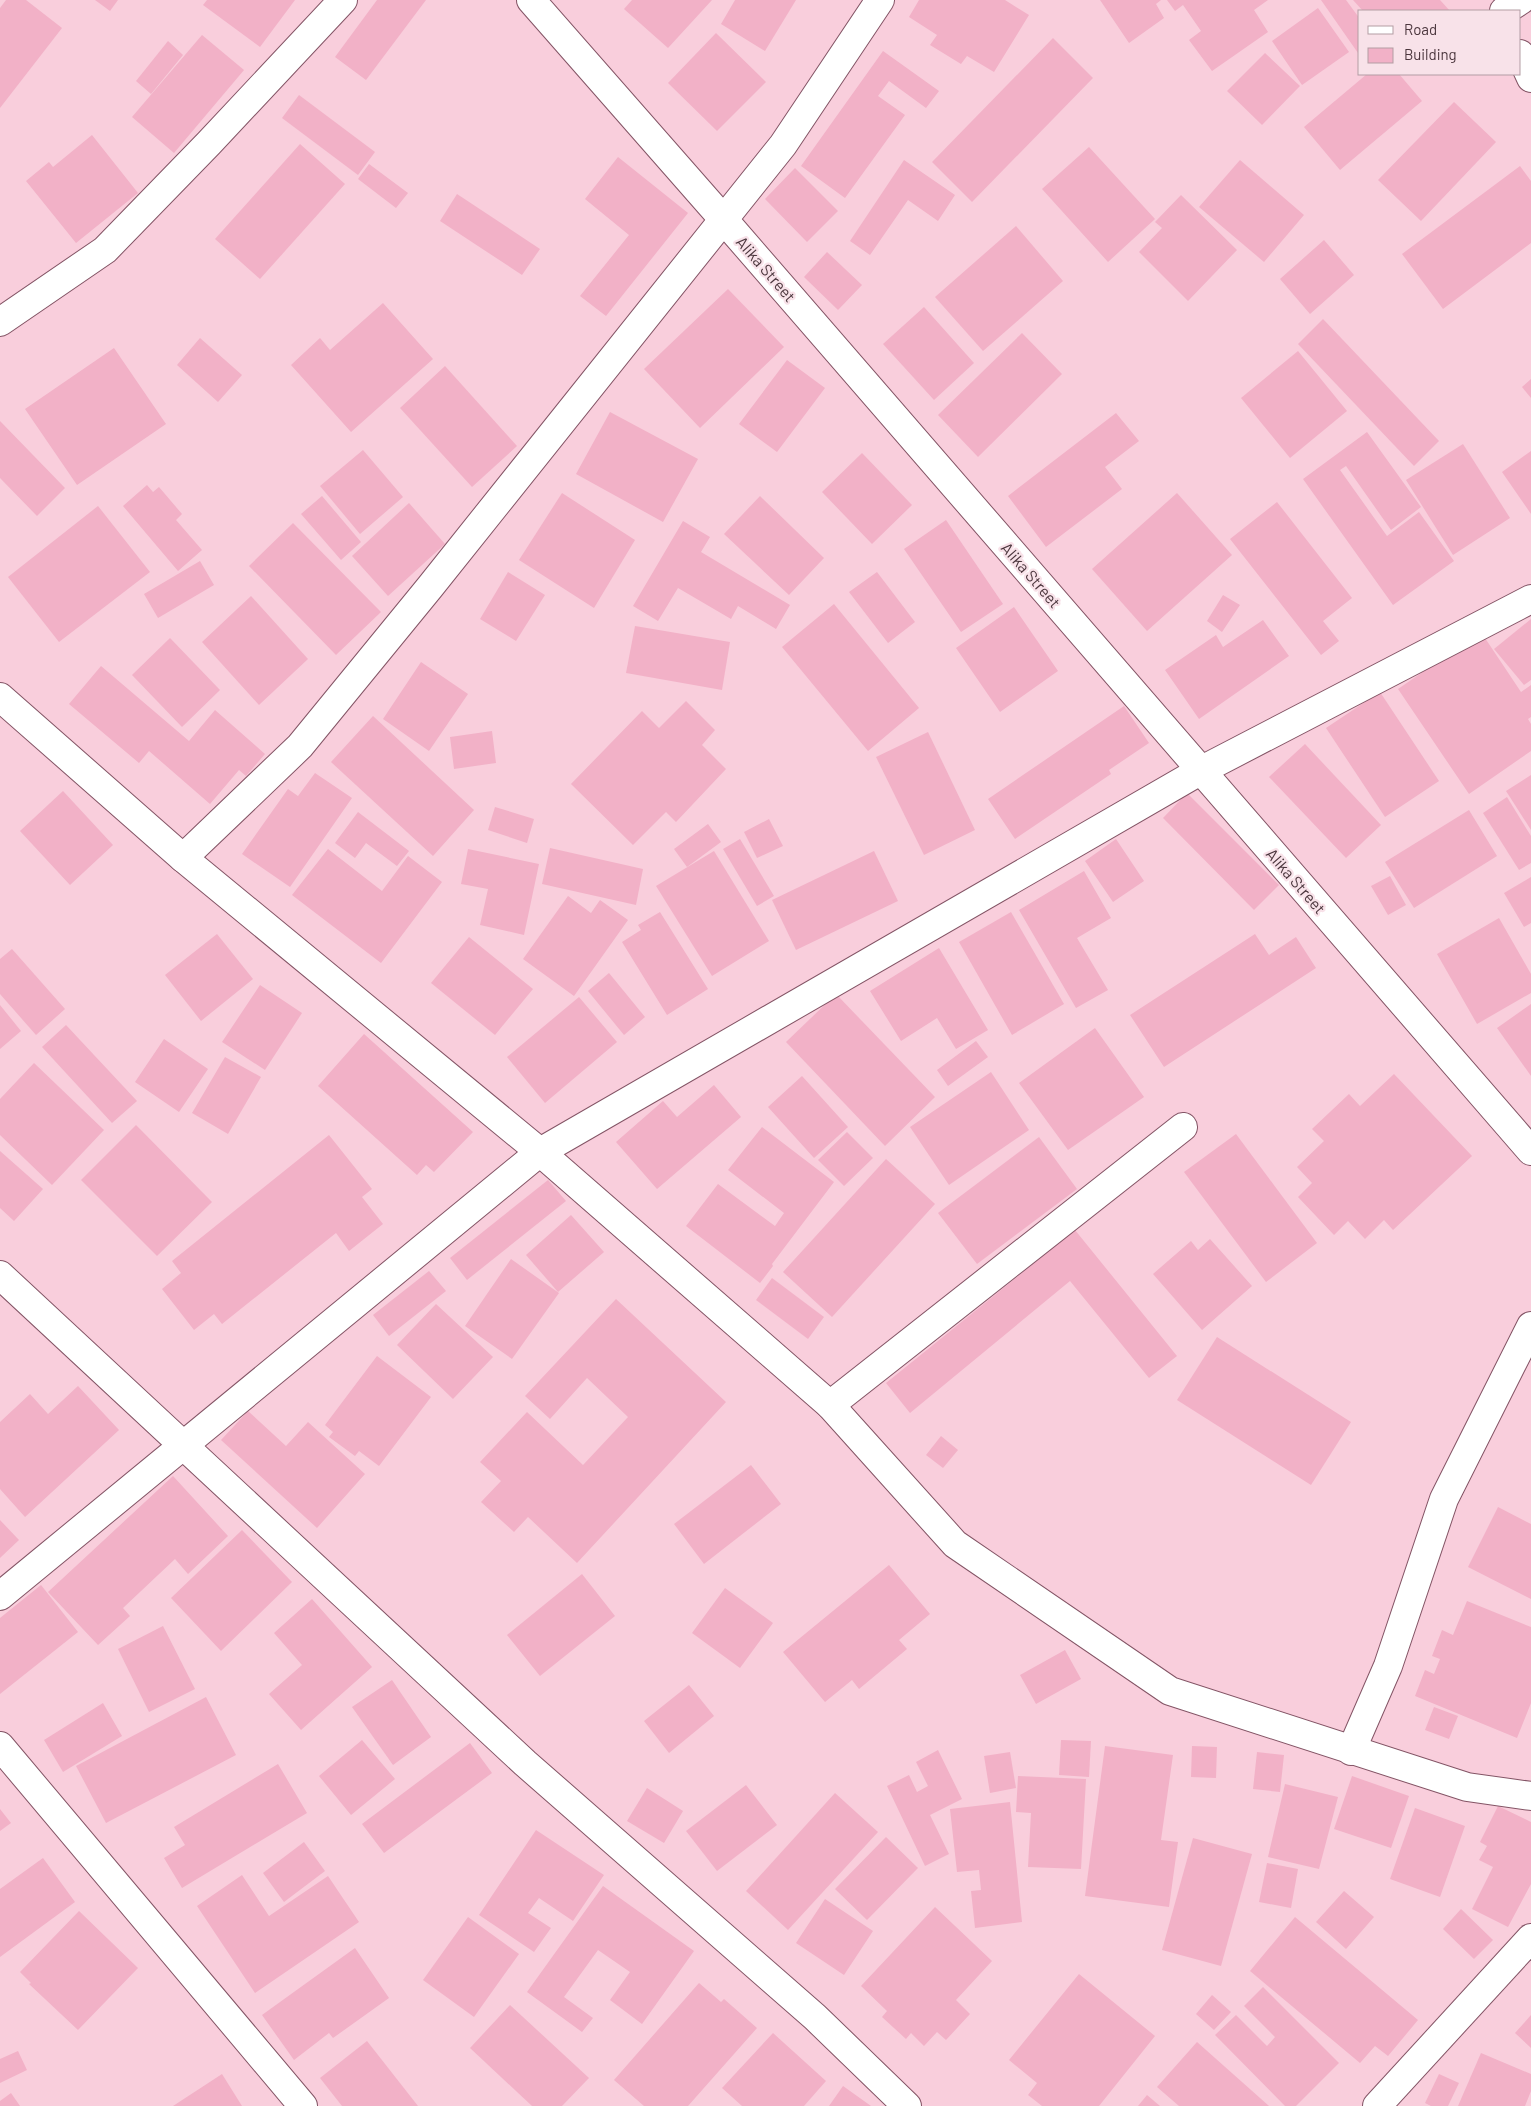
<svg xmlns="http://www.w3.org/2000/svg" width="1531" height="2106" font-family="Barlow,sans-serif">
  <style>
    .building { fill: #f2b1c7 }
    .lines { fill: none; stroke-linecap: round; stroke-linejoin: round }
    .minor-casing { stroke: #835465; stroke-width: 30 }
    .minor { stroke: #fff; stroke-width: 28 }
    .labels { text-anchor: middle; stroke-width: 4.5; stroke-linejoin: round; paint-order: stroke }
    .street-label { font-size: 16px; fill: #4b363d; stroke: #f8e2e9 }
  </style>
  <rect width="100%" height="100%" fill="#f9cedc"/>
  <g class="building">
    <polygon points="6,0 26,0 62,28 0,108 0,8"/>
    <polygon points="95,0 118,0 110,11"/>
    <polygon points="207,0 295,0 260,47 203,5"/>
    <polygon points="377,0 426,0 366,80 335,57"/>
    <polygon points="632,0 712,0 668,48 624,9"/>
    <polygon points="735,0 796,0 765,51 721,24"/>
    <polygon points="919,0 1005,0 1029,15 994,72 967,56 961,64 930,45 937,35 909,17"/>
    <polygon points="1100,0 1161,0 1156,4 1164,18 1129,43"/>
    <polygon points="1167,0 1268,0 1254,10 1268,32 1212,71 1189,40 1201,31 1183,5 1175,11"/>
    <polygon points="1321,0 1346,0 1360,19 1360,52 1358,53"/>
    <polygon points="1353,0 1440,0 1450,11 1363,11"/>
    <polygon points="1318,8 1349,52 1302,85 1272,41"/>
    <polygon points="716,33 766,82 717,131 668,83"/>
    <polygon points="202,35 244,70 174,153 132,117"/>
    <polygon points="1053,38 1093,78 972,202 932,162"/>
    <polygon points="168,41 183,55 151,94 136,81"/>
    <polygon points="883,51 939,91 926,108 889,81 878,96 905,115 845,198 801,166"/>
    <polygon points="1265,53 1300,86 1262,125 1227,91"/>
    <polygon points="1367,74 1399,74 1422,101 1340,170 1304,127"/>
    <polygon points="299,95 375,152 358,175 282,118"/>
    <polygon points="1454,102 1496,142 1421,221 1378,180"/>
    <polygon points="92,135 138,193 76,243 26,181 49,162 53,167"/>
    <polygon points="300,144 345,184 260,279 215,239"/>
    <polygon points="1089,147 1155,219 1108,262 1042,189"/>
    <polygon points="618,157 688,213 606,316 580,296 629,235 585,199"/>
    <polygon points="904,160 955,195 938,221 908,200 870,255 850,241"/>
    <polygon points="1240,160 1304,215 1264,262 1199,207"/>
    <polygon points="369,164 408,193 396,208 358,179"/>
    <polygon points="1520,166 1531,181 1531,243 1443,309 1402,254"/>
    <polygon points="795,168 838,211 807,242 765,199"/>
    <polygon points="457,194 540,249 522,275 440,221"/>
    <polygon points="1181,195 1237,250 1188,301 1139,252 1162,228 1155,222"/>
    <polygon points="1016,226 1063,281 983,351 935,297"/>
    <polygon points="1324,240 1354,275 1310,314 1280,279"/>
    <polygon points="827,252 862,285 838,310 804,277"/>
    <polygon points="728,289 784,347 700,428 644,369"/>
    <polygon points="383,303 433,359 351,432 291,365 320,338 330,350"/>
    <polygon points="924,307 974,363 934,400 883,344"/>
    <polygon points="1323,319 1439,441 1414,466 1298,344"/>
    <polygon points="1022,333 1062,374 978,457 938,415"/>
    <polygon points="200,338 242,375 218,402 177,365"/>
    <polygon points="114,348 166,424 77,485 25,409"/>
    <polygon points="1298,351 1347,411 1290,458 1241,398"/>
    <polygon points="787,360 825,388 777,452 739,424"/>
    <polygon points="445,366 517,446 472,487 400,408"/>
    <polygon points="1531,379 1531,398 1522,387"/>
    <polygon points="610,412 698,459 663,522 576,474"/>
    <polygon points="1116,413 1139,441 1105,467 1122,489 1046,547 1008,496"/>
    <polygon points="0,421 65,488 37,516 0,478"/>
    <polygon points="1367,432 1421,507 1391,530 1346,466 1340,470 1387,536 1419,512 1454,561 1393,605 1303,479"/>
    <polygon points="1463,444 1510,518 1453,555 1406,480"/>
    <polygon points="363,450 403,497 360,534 320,486"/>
    <polygon points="1531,451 1531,514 1502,472"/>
    <polygon points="862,453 912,505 872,544 822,492"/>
    <polygon points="147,485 153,492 159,487 182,514 176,520 202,550 178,571 123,506"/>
    <polygon points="562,493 635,540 594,608 519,560"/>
    <polygon points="1177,493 1232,555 1147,631 1092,569"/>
    <polygon points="322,496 361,542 341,560 301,514"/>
    <polygon points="760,496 824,558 789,595 724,534"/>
    <polygon points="1277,502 1352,598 1323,621 1339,641 1321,655 1230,539"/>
    <polygon points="409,503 445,544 388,596 352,556"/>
    <polygon points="98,506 150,572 59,642 8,577"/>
    <polygon points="946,520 1003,604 961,632 904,549"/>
    <polygon points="683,521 710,537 701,552 790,605 776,629 738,606 731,619 678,588 658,621 633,606"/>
    <polygon points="293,523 381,612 336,655 249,566"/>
    <polygon points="200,561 214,585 158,618 144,594"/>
    <polygon points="508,572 545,595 516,641 480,619"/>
    <polygon points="877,572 915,622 888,643 849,592"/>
    <polygon points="1223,595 1240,605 1222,632 1207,621"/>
    <polygon points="251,596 308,659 259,705 202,642"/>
    <polygon points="834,604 919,708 868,751 782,647"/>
    <polygon points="1014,607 1058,671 1000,712 956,648"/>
    <polygon points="1531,619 1531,680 1524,685 1494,649"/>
    <polygon points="1263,620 1289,656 1199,719 1165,670 1216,635 1223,647"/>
    <polygon points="635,626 730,642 722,690 626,673"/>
    <polygon points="1481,632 1521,692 1531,685 1531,717 1528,719 1531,724 1531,751 1469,794 1398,689"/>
    <polygon points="170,638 220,690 182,727 132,675"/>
    <polygon points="421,662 468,694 429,751 383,719"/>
    <polygon points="101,666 189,741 215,710 265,754 246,776 239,770 210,804 149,751 139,763 69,704"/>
    <polygon points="1380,692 1439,781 1385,817 1326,728"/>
    <polygon points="686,701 715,730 702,745 726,769 676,822 666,812 633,845 571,784 642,711 659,728"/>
    <polygon points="1124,706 1149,743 1109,770 1111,774 1015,839 988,799"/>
    <polygon points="373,716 474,810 433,856 331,762"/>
    <polygon points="492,731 496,763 454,769 450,737"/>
    <polygon points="928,732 975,830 924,855 876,757"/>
    <polygon points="1305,744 1381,825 1346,858 1269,777"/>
    <polygon points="315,773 352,798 290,887 242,854 288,789 298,796"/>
    <polygon points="1531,775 1531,830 1506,791"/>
    <polygon points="63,791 113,845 70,885 20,831"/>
    <polygon points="1187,793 1279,885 1254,910 1163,818"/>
    <polygon points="1507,797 1531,836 1531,863 1519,870 1483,813"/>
    <polygon points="495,807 534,819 527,843 488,830"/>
    <polygon points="1469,810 1497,856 1414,908 1385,862"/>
    <polygon points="358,812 409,851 397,866 366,843 355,858 335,843"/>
    <polygon points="769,819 783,846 757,858 744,832"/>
    <polygon points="708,824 721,842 687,867 674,849"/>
    <polygon points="740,839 774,896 757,906 723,849"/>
    <polygon points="1116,839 1144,881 1113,902 1085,861"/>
    <polygon points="550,848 643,869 636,905 542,884"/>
    <polygon points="328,849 382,891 408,856 442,882 381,963 292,895"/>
    <polygon points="468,849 539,864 524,935 480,925 488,889 461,884"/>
    <polygon points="714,851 769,941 712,976 656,886"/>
    <polygon points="874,851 898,901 796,950 772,900"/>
    <polygon points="1084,871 1111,918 1077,938 1108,990 1076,1008 1019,910"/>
    <polygon points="1390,876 1406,905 1388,915 1371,886"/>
    <polygon points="1531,877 1531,923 1524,927 1504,893"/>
    <polygon points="568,896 591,913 600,900 628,920 574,996 523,959"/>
    <polygon points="660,912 708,989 667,1015 622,942 641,930 638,925"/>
    <polygon points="1011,912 1064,1004 1012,1035 959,942"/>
    <polygon points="1499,918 1531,974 1531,993 1477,1024 1437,954"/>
    <polygon points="217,934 253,979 201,1021 165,975"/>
    <polygon points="1255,934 1269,955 1296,937 1316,968 1164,1067 1130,1015"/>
    <polygon points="469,937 533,989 495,1035 431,983"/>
    <polygon points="939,948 988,1030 956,1049 937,1018 901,1041 870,991"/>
    <polygon points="12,949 65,1009 36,1035 0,994 0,959"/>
    <polygon points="609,973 645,1017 624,1035 588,991"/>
    <polygon points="260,985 302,1013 265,1070 222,1042"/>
    <polygon points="836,994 935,1097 885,1146 786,1042"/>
    <polygon points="579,997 617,1042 545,1103 507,1057"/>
    <polygon points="1531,1004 1531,1076 1497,1028"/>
    <polygon points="0,1005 21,1031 0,1049"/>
    <polygon points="66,1025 137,1101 112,1123 42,1047"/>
    <polygon points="1095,1028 1144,1097 1068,1150 1019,1083"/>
    <polygon points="364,1034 473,1132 434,1172 426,1165 417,1175 318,1086"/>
    <polygon points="164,1039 208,1069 179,1112 135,1082"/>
    <polygon points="976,1041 988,1057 948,1086 937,1070"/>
    <polygon points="225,1057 261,1077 228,1134 192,1113"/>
    <polygon points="34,1063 104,1130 52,1185 0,1135 0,1099"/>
    <polygon points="991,1072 1029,1130 949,1185 910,1127"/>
    <polygon points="1394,1074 1472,1156 1393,1230 1384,1220 1365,1239 1348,1221 1334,1235 1298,1197 1312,1183 1297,1167 1324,1141 1312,1129 1349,1094 1360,1106"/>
    <polygon points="802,1076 848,1127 814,1158 768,1107"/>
    <polygon points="714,1085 741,1117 657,1189 616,1142 663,1101 677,1117"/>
    <polygon points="136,1125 212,1202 157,1256 81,1180"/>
    <polygon points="762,1127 834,1182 772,1264 773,1266 760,1283 686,1226 718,1184 775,1226 784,1213 728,1170"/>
    <polygon points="847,1132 873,1158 844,1186 818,1160"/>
    <polygon points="1236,1134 1317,1243 1266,1282 1184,1172"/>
    <polygon points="329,1135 372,1189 362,1197 383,1224 349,1251 336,1233 222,1324 214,1314 194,1330 162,1289 181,1273 172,1261"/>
    <polygon points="1039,1137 1077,1189 977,1264 938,1213"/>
    <polygon points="0,1151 43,1189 14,1221 0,1208"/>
    <polygon points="886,1159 935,1204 832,1317 783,1272"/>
    <polygon points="548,1180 566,1201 467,1280 450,1258"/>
    <polygon points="571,1215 604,1252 558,1292 526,1255"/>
    <polygon points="1075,1230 1177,1356 1149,1378 1070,1281 910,1413 886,1383"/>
    <polygon points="1210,1239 1252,1286 1202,1330 1153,1274 1191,1241 1198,1250"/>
    <polygon points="511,1259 559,1293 512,1359 465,1326"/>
    <polygon points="429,1271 446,1291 389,1336 373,1315"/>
    <polygon points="772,1278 824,1317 808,1339 756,1300"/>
    <polygon points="616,1299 726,1402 577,1563 528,1517 514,1532 481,1502 501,1481 480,1462 527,1412 583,1465 628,1417 587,1378 550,1419 525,1396"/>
    <polygon points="436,1304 493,1357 453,1399 397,1345"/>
    <polygon points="1217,1337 1351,1422 1311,1485 1177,1400"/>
    <polygon points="377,1356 431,1397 379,1466 359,1451 355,1456 329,1437 333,1432 325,1425"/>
    <polygon points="78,1386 119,1430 25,1517 0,1489 0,1422 30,1394 48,1414"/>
    <polygon points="248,1411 286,1446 308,1422 365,1474 317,1528 221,1440"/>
    <polygon points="941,1436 958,1450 943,1468 926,1455"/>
    <polygon points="751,1465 781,1504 704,1564 674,1524"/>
    <polygon points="173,1476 228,1536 188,1574 175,1559 123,1608 130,1616 98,1645 48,1592"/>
    <polygon points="1498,1507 1531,1524 1531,1599 1468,1567"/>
    <polygon points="0,1520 19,1540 0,1558"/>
    <polygon points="242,1530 292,1582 221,1651 171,1598"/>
    <polygon points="889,1565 930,1614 899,1640 907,1649 859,1689 852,1680 825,1702 783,1652"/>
    <polygon points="582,1574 615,1616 540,1676 507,1635"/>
    <polygon points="41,1585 78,1632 0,1694 0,1618"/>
    <polygon points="725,1588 773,1623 740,1668 692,1633"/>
    <polygon points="312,1599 372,1667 301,1730 269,1694 302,1665 274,1633"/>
    <polygon points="1467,1601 1531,1627 1531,1703 1517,1738 1415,1696 1425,1670 1434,1674 1440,1659 1432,1656 1442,1630 1453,1635"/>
    <polygon points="163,1626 195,1689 149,1712 118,1649"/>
    <polygon points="1065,1650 1081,1679 1036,1704 1020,1675"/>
    <polygon points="392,1680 431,1737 393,1765 352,1707"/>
    <polygon points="689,1685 714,1716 669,1753 644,1721"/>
    <polygon points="206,1697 236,1755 106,1823 76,1766"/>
    <polygon points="103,1703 122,1736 63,1772 44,1740"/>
    <polygon points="1434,1707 1458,1716 1449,1739 1425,1730"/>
    <polygon points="362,1740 395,1779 351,1815 319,1776"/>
    <polygon points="1061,1740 1091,1741 1089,1777 1059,1775"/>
    <polygon points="470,1743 492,1773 384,1853 362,1824"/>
    <polygon points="1105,1746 1173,1755 1161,1840 1178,1842 1169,1907 1085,1896"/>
    <polygon points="1192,1746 1217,1747 1216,1778 1191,1777"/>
    <polygon points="938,1750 962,1799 930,1815 949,1854 925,1866 887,1786 909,1775 917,1792 928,1786 916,1762"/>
    <polygon points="1010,1752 1016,1788 990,1793 984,1756"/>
    <polygon points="1257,1752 1284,1755 1280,1792 1253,1789"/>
    <polygon points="278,1764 307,1813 182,1888 164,1858 185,1845 174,1827"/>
    <polygon points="1018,1776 1086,1779 1081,1869 1028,1867 1031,1813 1016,1812"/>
    <polygon points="1352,1776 1409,1796 1391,1848 1334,1829"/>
    <polygon points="1285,1784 1338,1797 1319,1869 1268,1857"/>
    <polygon points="746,1785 777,1825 717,1871 686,1831"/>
    <polygon points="647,1788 683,1811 664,1843 627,1821"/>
    <polygon points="835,1793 878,1832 788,1930 746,1891"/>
    <polygon points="1010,1802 1022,1922 975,1928 971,1891 981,1890 979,1870 957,1872 950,1809"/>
    <polygon points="1498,1806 1531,1822 1531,1884 1508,1927 1472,1909 1493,1867 1479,1860 1487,1846 1480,1842"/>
    <polygon points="1415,1808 1465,1826 1440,1897 1390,1879"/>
    <polygon points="0,1809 11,1823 0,1831"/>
    <polygon points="536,1830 604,1875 573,1921 539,1898 528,1913 551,1928 534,1952 479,1915"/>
    <polygon points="886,1837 918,1868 867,1920 835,1889"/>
    <polygon points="1193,1838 1252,1854 1221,1966 1162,1950"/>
    <polygon points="304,1842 325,1871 284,1902 263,1873"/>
    <polygon points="43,1858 75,1902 0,1957 0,1889"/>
    <polygon points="1267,1863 1298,1869 1291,1908 1259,1902"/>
    <polygon points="242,1875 269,1916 328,1876 359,1922 255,1993 197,1906"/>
    <polygon points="603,1886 694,1951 642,2024 610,2000 630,1972 598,1950 564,1997 593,2018 582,2032 527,1992"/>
    <polygon points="1344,1891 1374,1917 1346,1949 1316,1922"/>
    <polygon points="825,1899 873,1931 844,1975 796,1943"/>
    <polygon points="935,1907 992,1961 956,2000 970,2014 946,2040 937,2032 924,2046 911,2033 906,2039 882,2017 887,2011 861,1986"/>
    <polygon points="1461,1909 1493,1940 1474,1959 1443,1929"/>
    <polygon points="79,1911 138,1968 78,2030 29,1984 31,1983 20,1972"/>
    <polygon points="468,1917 519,1954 474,2017 423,1980"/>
    <polygon points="1295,1917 1418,2020 1388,2056 1375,2046 1360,2063 1250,1971"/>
    <polygon points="355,1948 389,1998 333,2038 329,2033 294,2060 262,2015"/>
    <polygon points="1079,1974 1155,2036 1099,2106 1042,2106 1028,2095 1037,2083 1009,2060"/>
    <polygon points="699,1983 721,2002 724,1999 757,2028 688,2106 644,2106 614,2080"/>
    <polygon points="1263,1987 1339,2063 1296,2106 1285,2106 1215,2035 1236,2015 1267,2046 1275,2037 1244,2006"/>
    <polygon points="1212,1995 1231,2012 1214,2030 1196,2014"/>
    <polygon points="510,2005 589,2078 562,2106 532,2106 470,2048"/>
    <polygon points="1531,2015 1531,2048 1515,2033"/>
    <polygon points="773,2033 826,2081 804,2106 742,2106 722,2088"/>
    <polygon points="367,2041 418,2106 342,2106 320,2078"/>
    <polygon points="1197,2042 1269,2106 1179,2106 1157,2087"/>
    <polygon points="18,2051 27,2070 0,2083 0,2059"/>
    <polygon points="1481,2053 1531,2074 1531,2091 1525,2106 1458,2106"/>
    <polygon points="222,2074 242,2106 173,2106"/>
    <polygon points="1439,2074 1459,2083 1448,2106 1431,2106 1425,2103"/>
    <polygon points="843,2086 871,2106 829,2106"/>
    <polygon points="11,2093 20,2106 0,2106 0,2101"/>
    <polygon points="1147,2095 1160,2106 1138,2106"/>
  </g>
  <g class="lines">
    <defs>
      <g id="minor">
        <polyline points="531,0 724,220 1531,1151"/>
        <polyline points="1504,11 1521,0"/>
        <polyline points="1520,54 1531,78"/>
        <polyline points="0,322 105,250 209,143 343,0"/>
        <polyline points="0,697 183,858 540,1152 830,1405 955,1544 1170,1691 1467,1787 1531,1796"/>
        <polyline points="183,858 300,746 430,587 783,145 880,0"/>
        <polyline points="0,1275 525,1763 815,2017 907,2106"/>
        <polyline points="830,1405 1183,1127"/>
        <polyline points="0,1596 540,1152 1200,771 1531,599"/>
        <polyline points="0,1746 303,2106"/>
        <polyline points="1351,1751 1388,1666 1444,1499 1531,1326"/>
        <polyline points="1377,2106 1531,1938"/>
      </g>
    </defs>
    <use href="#minor" class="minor-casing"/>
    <use href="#minor" class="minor"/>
  </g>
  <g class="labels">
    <g class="street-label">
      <text transform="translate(766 269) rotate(49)" y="6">Alika Street</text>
      <text transform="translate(1031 575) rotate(49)" y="6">Alika Street</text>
      <text transform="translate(1296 881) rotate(49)" y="6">Alika Street</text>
    </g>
  </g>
  <rect x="1358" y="10" width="162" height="65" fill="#f8e2e9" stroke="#b39da4"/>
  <rect x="1368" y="26" width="25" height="8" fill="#ffffff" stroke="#b39da4"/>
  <text x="1404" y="35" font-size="15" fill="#4b363d">Road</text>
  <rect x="1368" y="48" width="25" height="15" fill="#f2b1c7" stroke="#b39da4"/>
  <text x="1404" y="60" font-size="15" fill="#4b363d">Building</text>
</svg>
